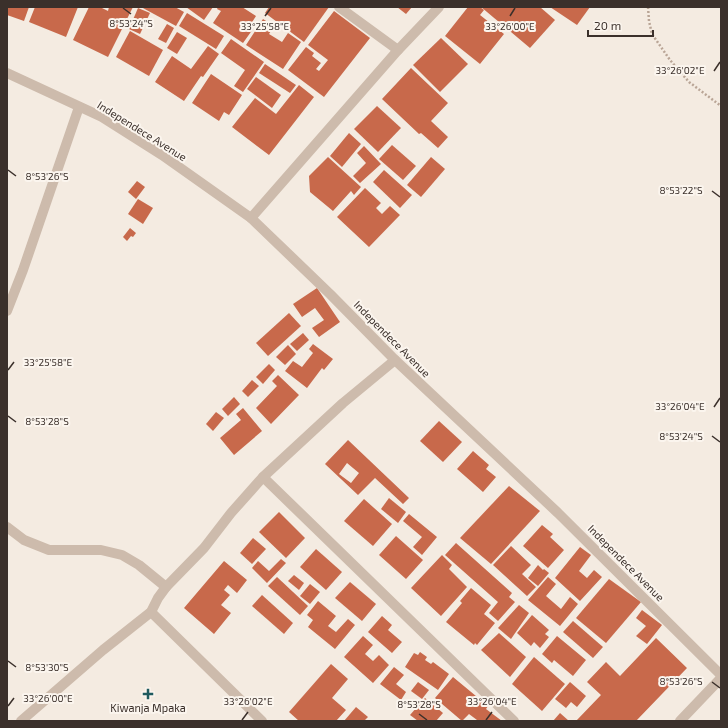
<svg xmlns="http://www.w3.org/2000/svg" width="728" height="728" font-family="'Exo 2',sans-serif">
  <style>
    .building { fill: #c8694b; fill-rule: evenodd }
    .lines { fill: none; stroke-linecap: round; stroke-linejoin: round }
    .path { stroke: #b9a596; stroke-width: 2.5; stroke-dasharray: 2 2; stroke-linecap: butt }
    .minor { stroke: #cdbbac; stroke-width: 10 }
    .ticks { fill: none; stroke: #3b302b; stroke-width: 1.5 }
    .poi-dot { fill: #1f5a5e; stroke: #fbf5ee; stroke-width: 1.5 }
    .labels { text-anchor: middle; stroke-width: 4; stroke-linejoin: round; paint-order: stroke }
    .street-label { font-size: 11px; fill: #3b302b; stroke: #fbf5ee }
    .poi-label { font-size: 11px; fill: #3b302b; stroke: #fbf5ee }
    .ticks-label { font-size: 10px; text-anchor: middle; fill: #3b302b; stroke: #fbf5ee; stroke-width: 4; stroke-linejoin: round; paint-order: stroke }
  </style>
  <rect width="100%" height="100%" fill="#f4ebe1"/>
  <g class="building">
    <polygon points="7,7 29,7 24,21 7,15"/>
    <polygon points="35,7 78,7 66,37 29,22"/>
    <polygon points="89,7 100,7 108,11 109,7 133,7 108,57 73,40"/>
    <polygon points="141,7 175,7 184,12 176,26"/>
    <polygon points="186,7 213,7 204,20"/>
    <polygon points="218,7 242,7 256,16 249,27 253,29 243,43 213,23 221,11 217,9"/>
    <polygon points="269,7 329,7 304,42 265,13"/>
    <polygon points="397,7 412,7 406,14"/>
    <polygon points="468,7 472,8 473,7 480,7 484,10 480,15 504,34 480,64 445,36"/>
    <polygon points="481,7 540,7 555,20 530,48"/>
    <polygon points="550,7 590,7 577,25"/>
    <polygon points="138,8 150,13 140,34 129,29"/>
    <polygon points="334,11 370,38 324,97 288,70 306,47 314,53 312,56 321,63 316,69 319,71 328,60 308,45"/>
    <polygon points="187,13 224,36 216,49 179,26"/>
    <polygon points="263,19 274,26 269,34 282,42 288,33 301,42 283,69 246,45"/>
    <polygon points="167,24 174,28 166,43 158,39"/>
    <polygon points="130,31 163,50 149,76 116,57"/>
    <polygon points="177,32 187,38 177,54 167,48"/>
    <polygon points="441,38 468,64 440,92 413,65"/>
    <polygon points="231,39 264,62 243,92 234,86 245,70 221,53"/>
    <polygon points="208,46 219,54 203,77 201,76 184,101 155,82 172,56 191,69"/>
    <polygon points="265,64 296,85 290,93 259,73"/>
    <polygon points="411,68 448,103 431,121 448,137 438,148 421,133 419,134 382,99"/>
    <polygon points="211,74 242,95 229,115 224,112 219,121 192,103"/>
    <polygon points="256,77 281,95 272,108 247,89"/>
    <polygon points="299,85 314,97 269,155 232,127 255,98 276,114"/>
    <polygon points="377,106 401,128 378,152 354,129"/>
    <polygon points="349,133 361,144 342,167 330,156"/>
    <polygon points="392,145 416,166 403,180 379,159"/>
    <polygon points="364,146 381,164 360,183 353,176 366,163 357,153"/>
    <polygon points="328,157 361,187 354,195 351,191 333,211 310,192 309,176"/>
    <polygon points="431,157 445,169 421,197 407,185"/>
    <polygon points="384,170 412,195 400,208 373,182"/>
    <polygon points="137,181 145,187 136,199 128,192"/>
    <polygon points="365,188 381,203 376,208 382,214 390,206 400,215 369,247 337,217"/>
    <polygon points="138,199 153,208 143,224 128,214"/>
    <polygon points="130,228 136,233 133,237 131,236 127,241 123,237"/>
    <polygon points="317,288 340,322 319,337 312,328 324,320 315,308 302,317 293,304"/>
    <polygon points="289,313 301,326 268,356 256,343"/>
    <polygon points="303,333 309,340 297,351 290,344"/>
    <polygon points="313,344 333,359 324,370 322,368 307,388 285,371 293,361 302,367 313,353 309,349"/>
    <polygon points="288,345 296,354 285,365 276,357"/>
    <polygon points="269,364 275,370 263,384 256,377"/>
    <polygon points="278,375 299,395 271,424 256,408 277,386 272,381"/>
    <polygon points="252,380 259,386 248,397 242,391"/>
    <polygon points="234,397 240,404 228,416 222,409"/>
    <polygon points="243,408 262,431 234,455 220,438 241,420 236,414"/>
    <polygon points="216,412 224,418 213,431 206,424"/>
    <polygon points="439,421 462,442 443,462 420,441"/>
    <path d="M348,440l61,58 -6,6 -28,-26 -17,17 -33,-31zM347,463l12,10 -8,10 -12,-9z"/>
    <polygon points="473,451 489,465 486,469 496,477 483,492 457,469"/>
    <polygon points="509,486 540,511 491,564 460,538"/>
    <polygon points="389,498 406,512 398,523 381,509"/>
    <polygon points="364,499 392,524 373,546 344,521"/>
    <polygon points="279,512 305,538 286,558 259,532"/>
    <polygon points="409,514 437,537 422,555 413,547 422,537 403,521"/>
    <polygon points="542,525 553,534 550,537 564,550 548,568 523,546"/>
    <polygon points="396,536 423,560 406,579 379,555"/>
    <polygon points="253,538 266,549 252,564 240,553"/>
    <polygon points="456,543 512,593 509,597 515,602 498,621 489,613 498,602 445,555"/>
    <polygon points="511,546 531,565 522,574 536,587 527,596 493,565"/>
    <polygon points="580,547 591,555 579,571 587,578 594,570 602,577 580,601 555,578"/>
    <polygon points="316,549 342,572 326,590 300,567"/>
    <polygon points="442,555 452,565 449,569 467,587 441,616 411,588"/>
    <polygon points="281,559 286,563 267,583 252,568 258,561 269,571"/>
    <polygon points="224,561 247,580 237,593 228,585 224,590 230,595 221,605 231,613 214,634 184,608"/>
    <polygon points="538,565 543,570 544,569 549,573 538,586 528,578"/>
    <polygon points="294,575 304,583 299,590 288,581"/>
    <polygon points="277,577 308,606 300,615 268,586"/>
    <polygon points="548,577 556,584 546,596 561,609 570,597 578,604 560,626 528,600"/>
    <polygon points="609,579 641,602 606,643 576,618"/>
    <polygon points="350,582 376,604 362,621 335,598"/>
    <polygon points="310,584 320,592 310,604 300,596"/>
    <polygon points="471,588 491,605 484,614 495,623 477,645 475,643 474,645 446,622 462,603 460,601"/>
    <polygon points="262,595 293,623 284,634 252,606"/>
    <polygon points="318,601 336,616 328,626 336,632 348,619 355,625 335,649 308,627 313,620 307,615"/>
    <polygon points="519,605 529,613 511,639 498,628"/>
    <polygon points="642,610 662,625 647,644 636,636 646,626 636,618"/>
    <polygon points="532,615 549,630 545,634 549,637 540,648 534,642 531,646 517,633"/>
    <polygon points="382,616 392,625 388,630 402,642 392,653 368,632"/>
    <polygon points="573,621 603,647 593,658 563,632"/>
    <polygon points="499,633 526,657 510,677 481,650"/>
    <polygon points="363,636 373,645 365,654 373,661 379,655 389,665 373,683 344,657"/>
    <polygon points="557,636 586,660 573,676 554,660 552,663 542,654"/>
    <polygon points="656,638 687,668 636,721 576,721 601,695 587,682 606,662 620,676"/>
    <polygon points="420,652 427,657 425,660 431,664 433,662 449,674 438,690 405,667 414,653 418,655"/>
    <polygon points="534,657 565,684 542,711 512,684"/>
    <polygon points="331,664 348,679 332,698 346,710 336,721 299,721 289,712"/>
    <polygon points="394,667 404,675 396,684 406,692 401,700 380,684"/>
    <polygon points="453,677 488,706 486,709 502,721 476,721 477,720 469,714 462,721 435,698"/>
    <polygon points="418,682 429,690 422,699 411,691"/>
    <polygon points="570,682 586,696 577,707 571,702 566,708 555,699"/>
    <polygon points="425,698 443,713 436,721 418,721 410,715"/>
    <polygon points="356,707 368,717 364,721 344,721"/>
    <polygon points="560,713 569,721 553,721"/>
  </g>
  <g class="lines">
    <polyline class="path" points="648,7 649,21 652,34 670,60 689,82 721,106"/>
    <g class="minor">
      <polyline points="339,7 398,50"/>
      <polyline points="7,73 102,117 162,155 251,218 330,294 395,360 558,513 721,675"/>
      <polyline points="251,218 398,50 439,7"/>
      <polyline points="7,311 23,270 79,107"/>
      <polyline points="263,477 514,721"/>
      <polyline points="7,527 24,540 49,550 101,550 122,555 139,565 166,587"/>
      <polyline points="151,612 262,721"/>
      <polyline points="21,721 103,650 151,612 158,598 166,587 204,548 231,513 263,477 343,403 395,360"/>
      <polyline points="680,721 721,678"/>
    </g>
  </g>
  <path class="ticks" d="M123,8l8,6M265,16l6,-8M510,16l5,-8M714,71l6,-9M8,170l8,6M712,191l8,6M8,370l6,-8M714,407l6,-9M8,416l8,6M712,436l8,6M8,661l8,6M712,682l8,6M8,706l6,-8M419,714l8,6M242,720l6,-8M486,720l6,-8"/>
  <path class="poi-dot" d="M146 688h4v4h4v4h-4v4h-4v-4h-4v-4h4z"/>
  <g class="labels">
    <g class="street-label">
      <text transform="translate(142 131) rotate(32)" y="4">Independece Avenue</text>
      <text transform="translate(392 339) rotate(45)" y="4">Independece Avenue</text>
      <text transform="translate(626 563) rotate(45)" y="4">Independece Avenue</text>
    </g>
    <g class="poi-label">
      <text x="148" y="712">Kiwanja Mpaka</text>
    </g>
  </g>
  <g class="ticks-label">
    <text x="131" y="27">8°53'24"S</text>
    <text x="265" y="30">33°25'58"E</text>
    <text x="510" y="30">33°26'00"E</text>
    <text x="680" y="74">33°26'02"E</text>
    <text x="47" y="180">8°53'26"S</text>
    <text x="681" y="194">8°53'22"S</text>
    <text x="48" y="366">33°25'58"E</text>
    <text x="680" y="410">33°26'04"E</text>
    <text x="47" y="425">8°53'28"S</text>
    <text x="681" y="440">8°53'24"S</text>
    <text x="47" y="671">8°53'30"S</text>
    <text x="681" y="685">8°53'26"S</text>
    <text x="48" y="702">33°26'00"E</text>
    <text x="248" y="705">33°26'02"E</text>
    <text x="492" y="705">33°26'04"E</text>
    <text x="419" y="708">8°53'28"S</text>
  </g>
  <rect width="728" height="728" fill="none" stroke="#3b302b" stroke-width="16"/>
  <path d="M588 30v6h65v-6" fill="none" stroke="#3b302b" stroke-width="2"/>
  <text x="594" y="30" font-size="12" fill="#3b302b" stroke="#fbf5ee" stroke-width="3" paint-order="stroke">20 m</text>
</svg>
